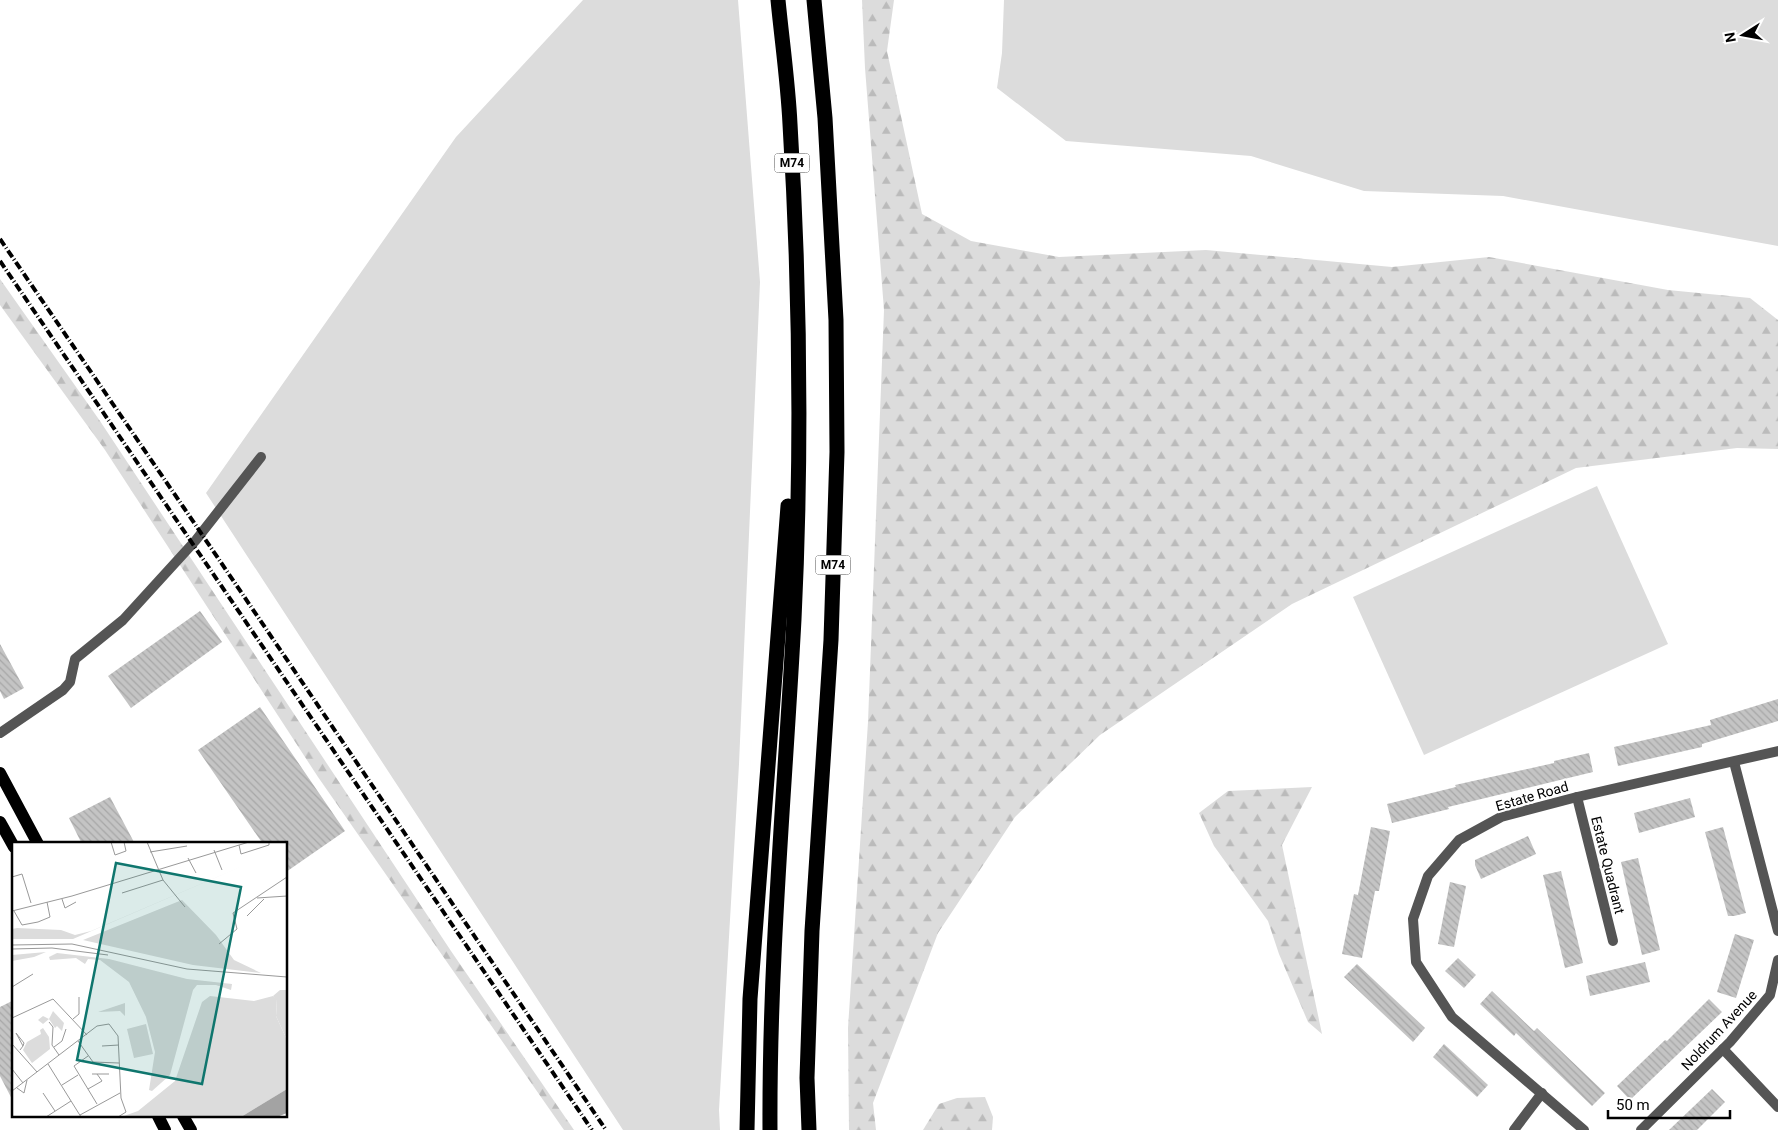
<svg xmlns="http://www.w3.org/2000/svg" width="1778" height="1130" font-family="Roboto,sans-serif">
  <style>
    .green { fill: #dcdcdc }
    .forest { fill: url(#forest-firs) }
    .building { fill: url(#building-back-hatch) }
    .lines { fill: none; stroke-linecap: round; stroke-linejoin: round }
    .street { stroke: #555; stroke-width: 10 }
    .primary { stroke: #000; stroke-width: 12 }
    .highway { stroke: #000; stroke-width: 15 }
    .rail { stroke: #000; stroke-width: 4; stroke-dasharray: 8 2.5 1 2.5; stroke-linecap: butt }
    .labels { text-anchor: middle; stroke-width: 4.5; stroke-linejoin: round; paint-order: stroke }
    .shield { fill: #fff; stroke: #4c4c4c; stroke-width: 1 }
    .shield-label { font-size: 12px; font-weight: bold; fill: #000 }
    .street-label { font-size: 14px; fill: #000; stroke: #fff }
    .inset-road { fill: none; stroke: #999; stroke-width: 1 }
    .view { fill: #0f766e; fill-opacity: 0.15; stroke: #0f766e; stroke-width: 2.5 }
    .inset-edge { fill: none; stroke: #000; stroke-width: 2.5 }
  </style>
  <defs>
    <pattern id="forest-firs" width="22" height="20" patternUnits="userSpaceOnUse" patternTransform="scale(1.25)"><rect width="22" height="20" fill="#dcdcdc"/><path d="M5 1l3.5 6h-7zM16 11l3.5 6h-7z" fill="#bbb"/></pattern>
    <pattern id="building-back-hatch" width="6" height="6" patternUnits="userSpaceOnUse" patternTransform="scale(1.25)"><rect width="6" height="6" fill="#c4c4c4"/><path d="M-1 5l2 2M0 0l6 6M5-1l2 2" fill="none" stroke="#a7a7a7"/></pattern>
  </defs>
  <rect width="100%" height="100%" fill="#fff"/>
  <g class="green">
    <polygon points="583,0 738,0 760,282 739,764 719,1110 720,1130 623,1130 206,493 456,137"/>
    <polygon points="1004,0 1778,0 1778,246 1503,196 1364,191 1251,156 1066,141 997,88 1002,53"/>
    <polygon points="1597,486 1668,644 1424,755 1353,597"/>
  </g>
  <g class="forest">
    <polygon points="862,0 894,0 887,51 922,214 971,241 1059,257 1206,250 1392,267 1489,257 1668,290 1750,298 1778,320 1778,449 1737,448 1576,468 1292,604 1100,735 1015,817 938,933 873,1103 876,1130 849,1130 848,1028 868,722 884,310 865,68"/>
    <polygon points="0,279 100,421 451,951 574,1130 564,1130 318,777 105,450 0,305"/>
    <polygon points="1312,787 1282,845 1322,1034 1308,1022 1279,954 1268,921 1214,846 1199,813 1228,791"/>
    <polygon points="985,1097 993,1117 992,1130 923,1130 939,1104 957,1098"/>
  </g>
  <g class="building">
    <polygon points="200,611 222,642 131,708 108,676"/>
    <polygon points="0,644 24,688 4,699 0,691"/>
    <polygon points="1778,699 1778,721 1702,744 1702,747 1618,766 1614,747 1711,725 1710,720"/>
    <polygon points="260,707 345,831 286,872 286,844 263,844 198,750"/>
    <polygon points="1589,753 1593,772 1448,807 1449,809 1392,823 1387,804 1456,787 1455,785 1554,763 1554,761"/>
    <polygon points="110,797 135,844 82,844 69,818"/>
    <polygon points="1690,798 1695,817 1639,833 1634,813"/>
    <polygon points="1371,827 1390,831 1379,891 1375,891 1362,958 1342,954 1354,894 1358,895"/>
    <polygon points="1723,827 1746,913 1734,916 1728,916 1705,832"/>
    <polygon points="1528,836 1536,854 1481,879 1475,865 1475,860"/>
    <polygon points="1638,858 1660,950 1642,955 1621,862"/>
    <polygon points="1561,871 1583,963 1565,968 1543,875"/>
    <polygon points="1450,882 1466,886 1454,947 1438,944"/>
    <polygon points="1735,934 1754,940 1736,998 1717,992"/>
    <polygon points="1458,958 1476,975 1464,988 1445,971"/>
    <polygon points="1645,962 1650,982 1590,996 1586,976"/>
    <polygon points="1357,964 1425,1028 1413,1042 1344,977"/>
    <polygon points="1492,991 1534,1031 1537,1028 1605,1093 1592,1106 1516,1033 1514,1036 1480,1004"/>
    <polygon points="1709,999 1722,1012 1630,1100 1617,1086 1665,1040 1667,1041"/>
    <polygon points="14,1000 14,1103 0,1076 0,1007"/>
    <polygon points="1444,1044 1488,1085 1477,1097 1433,1057"/>
    <polygon points="1712,1089 1725,1102 1697,1130 1669,1130"/>
  </g>
  <g class="lines">
    <g class="street">
      <polyline points="0,733 63,690 70,682 75,659 123,620 196,540 261,457"/>
      <polyline points="1734,762 1778,931"/>
      <polyline points="1577,797 1613,941"/>
      <polyline points="1723,1049 1778,1107"/>
      <polyline points="1514,1130 1542,1093"/>
      <polyline points="1584,1130 1452,1017 1416,962 1413,919 1428,876 1459,840 1501,817 1577,797 1778,751"/>
      <polyline points="1641,1130 1730,1042 1770,995 1778,960"/>
    </g>
    <g class="primary">
      <polyline points="0,773 38,844"/>
      <polyline points="0,822 14,847"/>
      <polyline points="158,1116 165,1130"/>
      <polyline points="183,1116 191,1130"/>
    </g>
    <g class="highway">
      <polyline points="747,1130 750,999 788,506"/>
      <path d="M770,1130c-1,-171 15,-341 24,-511 8,-165 6,-330 -4,-495 -2,-41 -8,-83 -12,-124"/>
      <polyline points="809,1130 807,1078 812,931 831,640 837,452 836,320 825,118 814,0"/>
    </g>
    <g class="rail">
      <polyline points="0,239 184,508 606,1130"/>
      <polyline points="0,261 592,1130"/>
    </g>
  </g>
  <g class="labels">
    <g class="shield">
      <rect x="774.5" y="153.5" width="35" height="19" rx="4"/>
      <rect x="815.5" y="555.5" width="35" height="19" rx="4"/>
    </g>
    <g class="shield-label">
      <text x="792" y="167">M74</text>
      <text x="833" y="569">M74</text>
    </g>
    <g class="street-label">
      <text transform="translate(1532 796) rotate(-16)" y="5">Estate Road</text>
      <text transform="translate(1608 865) rotate(76)" y="5">Estate Quadrant</text>
      <text transform="translate(1719 1030) rotate(-47)" y="5">Noldrum Avenue</text>
    </g>
  </g>
  <g transform="translate(12 842)">
    <rect width="275" height="275" fill="#fff"/>
    <path d="M170,58l34,35 18,25 27,13 -68,-8 -110,-25zM198,154l44,5 19,-5 4,3 -1,17 11,24v49l-46,28h-120l17,-6 37,-30 27,-79zM41,169l11,12 -2,8 -5,-5 -2,2 -6,-9 -6,5 -5,-4 5,-4 6,3zM134,182l7,30 -19,4 -7,-29zM31,186l6,9 1,12 -18,14 -9,-13 4,-8 14,-8 -1,-4z" fill="#dcdcdc"/>
    <path d="M275,5l-214,92h-61v-10l5,-1 44,2 14,5 16,-4zM34,110l-12,5 -22,4v-6zM45,111l52,6 78,20 45,5 -1,6 -15,-5h-19l-4,5 -23,85 -18,16 -3,-1 6,-38 -9,-35 -17,-35 -29,-22 -12,-1 -3,5 -9,-6 -26,2 -1,-3zM268,148h7v50l-11,-24 1,-16 -4,-4zM113,161v13l-5,-5 -22,1z" fill="#dcdcdc"/>
    <path d="M275,247v24l-10,4h-36z" fill="#a3a3a3"/>
    <path class="inset-road" d="M99,0l4,13 11,-4 -2,-9M135,0l16,38 22,27M227,3l2,9 28,-9v-3M202,8l8,20M138,10l37,-6M176,16l8,15M0,35l10,-3 9,29M110,51l41,-13M245,56l30,-2M50,57l3,9 11,-6M0,69l60,-15 177,-54M2,69l8,14 16,-3 12,-5 -3,-15M235,74l17,-17M207,102l18,-15 -4,-16 54,-36M0,103l60,-1 115,25 100,8M0,107l40,-1 56,7M0,145l21,-13M0,176l41,-19 34,36M61,177l6,-5v-17M37,180l4,5 -1,18 7,10M66,199l15,21 26,1M0,202l25,28M90,204l17,-1M42,205l8,-6 4,-12M8,208l3,-4 1,-3 -8,-10 7,13M76,214l-14,10 23,38M36,222l33,53M0,227l11,14M80,232h17M50,243l16,-10M5,246l7,5 3,-13M76,247l14,-8 -5,-7M0,249l85,-65 12,-2 9,12 3,62 5,14 -8,5M31,251l12,18M68,273l40,-22M34,275l25,-16"/>
    <path class="view" d="M104,21l125,24 -39,197 -125,-24z"/>
    <rect width="275" height="275" class="inset-edge"/>
  </g>
  <g transform="translate(1743 35) rotate(259)" stroke="#ffffff" stroke-width="4" paint-order="stroke">
  <path d="M0-4L9 19L0 12L-9 19Z" fill="#000000"/>
  <text y="-8" font-size="14" font-weight="bold" text-anchor="middle" fill="#000000">N</text>
  </g>
  <path d="M1608 1110v8h122v-8" fill="none" stroke="#000000" stroke-width="2.5"/>
  <text x="1616" y="1110" font-size="15" fill="#000000" stroke="#ffffff" stroke-width="4" paint-order="stroke">50 m</text>
</svg>
